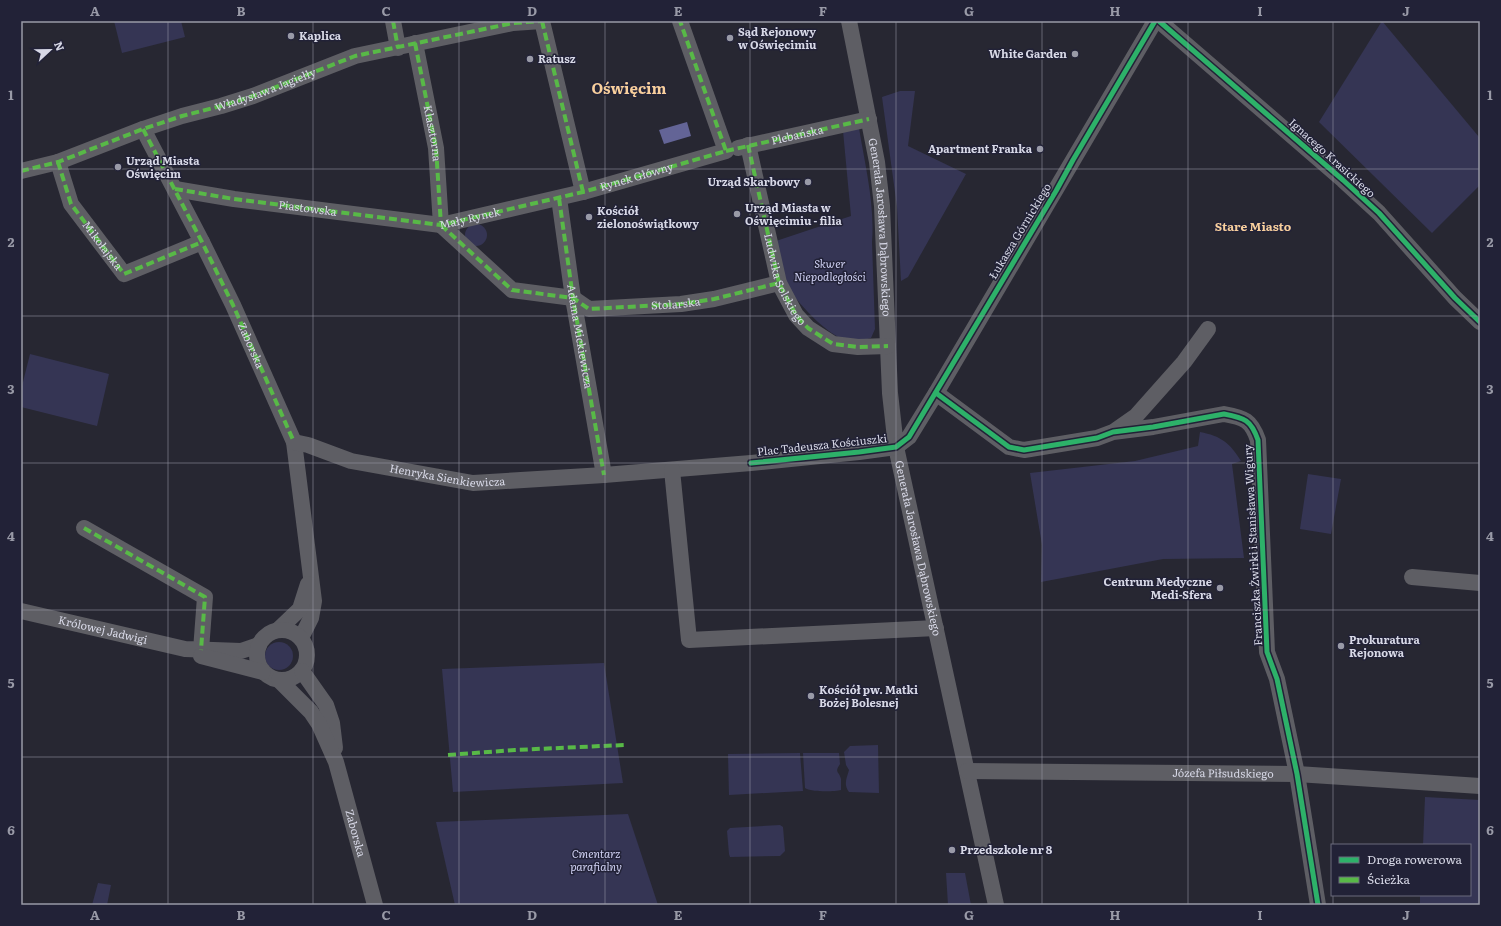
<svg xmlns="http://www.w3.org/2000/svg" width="1501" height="926" font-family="Literata,serif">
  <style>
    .green { fill: #353554 }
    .water { fill: #636496 }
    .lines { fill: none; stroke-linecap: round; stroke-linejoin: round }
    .minor { stroke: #5e5e64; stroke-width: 16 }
    .quiet { stroke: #58b947; stroke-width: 4; stroke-dasharray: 8 4; stroke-linecap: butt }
    .cycleway-casing { stroke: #222237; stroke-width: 8 }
    .cycleway { stroke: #2db169; stroke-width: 5 }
    .grid { fill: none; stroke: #999aa7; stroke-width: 1; stroke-opacity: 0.55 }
    .poi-dot { fill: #999aa7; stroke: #222237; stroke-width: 1.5 }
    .labels { text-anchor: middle; stroke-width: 3; stroke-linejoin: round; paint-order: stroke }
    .poi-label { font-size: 11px; font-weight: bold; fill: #d7d8e6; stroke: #222237; text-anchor: start }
    .street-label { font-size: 11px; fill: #d7d8e6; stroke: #222237 }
    .park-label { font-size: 11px; font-style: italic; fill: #cfd0f2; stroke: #222237 }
    .neighbourhood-label { font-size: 12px; font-weight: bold; fill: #f8cf9c; stroke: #222237 }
    .district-label { font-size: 15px; font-weight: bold; fill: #f8cf9c; stroke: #222237 }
    .neatline { fill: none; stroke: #999aa7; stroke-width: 1.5 }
    .grid-label { font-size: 13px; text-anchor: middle; font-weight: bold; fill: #999aa7 }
  </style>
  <rect width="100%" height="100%" fill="#272732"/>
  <g class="green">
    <polygon points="114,21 181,21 185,37 122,53"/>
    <polygon points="1382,21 1479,137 1480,185 1432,233 1319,122"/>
    <polygon points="900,91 915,91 908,146 966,174 908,277 901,281 897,207 882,97"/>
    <path d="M859,128c6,37 16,76 13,114l3,87 -4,9c-7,2 -16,3 -24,2 -18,-2 -53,-41 -62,-57 -4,-9 -7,-32 -9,-42l75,-25 -8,-85z"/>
    <circle cx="476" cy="235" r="11"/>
    <polygon points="30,354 109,374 97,426 21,407 21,390"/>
    <path d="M1200,432c21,4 30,11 41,29l-9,3 12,94 -81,1 -122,23 1,-37 -12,-72 105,-12 63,-15z"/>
    <polygon points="1308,474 1341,479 1331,534 1300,529"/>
    <circle cx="279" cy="656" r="14"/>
    <polygon points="604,663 623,783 453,792 442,669"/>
    <path d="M878,745l1,48 -30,-1c-6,-8 -2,-14 0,-22l-3,-5 -2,-13 6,-6z"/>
    <polygon points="800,753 803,791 729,795 728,754"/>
    <path d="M803,753h36l1,11c-6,9 -1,7 1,15 0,3 0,7 0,11 -7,2 -31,2 -36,-2z"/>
    <polygon points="1425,797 1480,800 1480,905 1420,905 1420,895 1470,895 1470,845 1423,845"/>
    <polygon points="628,814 658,905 455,905 436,822"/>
    <polygon points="780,825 783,827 785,851 780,856 730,857 729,854 727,831 730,828"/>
    <polygon points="946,873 965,873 971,905 948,905"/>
    <polygon points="98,883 111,885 107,905 92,905"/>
  </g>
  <polygon class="water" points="687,122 691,136 664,144 659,130"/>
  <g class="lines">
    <g class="minor">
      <polyline points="393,21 398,48"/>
      <polyline points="542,21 583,192"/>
      <path id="s1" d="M849,21l28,141 5,44 8,187 6,54 100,458"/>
      <polyline points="1159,21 1343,180 1379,213 1455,298 1480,322"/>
      <path id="s2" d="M415,43l21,105 5,77"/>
      <polyline points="143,129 202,242 233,305 294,442 314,601 311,618 301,638"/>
      <polyline points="748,145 779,283 796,315 808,328 833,344 858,347 888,346"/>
      <polyline points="738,148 869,119"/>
      <polyline points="58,162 71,204 124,274 202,242"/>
      <polyline points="21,171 58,162 143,129 182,116 221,106 253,96 355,56 513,23 542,21"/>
      <path id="s3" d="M175,189l59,10 207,26 142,-33 143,-41 -46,-130"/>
      <polyline points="559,198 573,298 604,475"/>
      <polyline points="441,225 512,290 573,298 589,309 681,304 714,299 779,283"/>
      <path d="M936,393l73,54 15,3 73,-12 16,-6 40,-5 71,-13c21,4 27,6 34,26l9,212 10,27 20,95 21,131"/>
      <polyline points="1116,430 1136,416 1184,362 1208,329"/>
      <path id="s4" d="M294,442l14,3 43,16 122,22 131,-8 147,-12 108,-11 37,-5 13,-10 27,-44 219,-372"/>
      <polyline points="672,470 689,640 936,628"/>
      <polyline points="84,528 205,597 201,650"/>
      <polyline points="1412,577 1480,583"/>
      <path id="s5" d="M21,611l164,38 56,2 18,-6"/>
      <polyline points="279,629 300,609 308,584"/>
      <circle cx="282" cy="655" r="25"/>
      <polyline points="201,656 263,672"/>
      <polyline points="302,671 326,705 332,723 335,748"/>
      <path id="s6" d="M279,680l32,32 8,12 17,38 39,143"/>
      <path id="s7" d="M967,771l330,3 183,12"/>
    </g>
    <g class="quiet">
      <polyline points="393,21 398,48"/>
      <polyline points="542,21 583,192"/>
      <polyline points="415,43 436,148 441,225"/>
      <path id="s8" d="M143,129l59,113 31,63 61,137"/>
      <path id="s9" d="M748,145l31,138 17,32 12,13 25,16 25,3 30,-1"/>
      <path id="s10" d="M726,151l143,-32"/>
      <path id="s11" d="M58,162l13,42 53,70 78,-32"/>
      <path id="s12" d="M21,171l37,-9 85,-33 39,-13 39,-10 32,-10 102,-40 158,-33 29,-2"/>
      <polyline points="175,189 234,199 441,225 583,192 726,151 680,21"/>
      <path id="s13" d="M559,198l14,100 31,177"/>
      <path id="s14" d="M441,225l71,65 61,8 16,11 92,-5 33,-5 65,-16"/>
      <polyline points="84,528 205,597 201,650"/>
      <polyline points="448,755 515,750 624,745"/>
    </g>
    <defs>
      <g id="cycleway">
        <polyline points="1159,21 1343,180 1379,213 1455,298 1480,322"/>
        <path d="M936,393l73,54 15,3 73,-12 16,-6 40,-5 71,-13c21,4 27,6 34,26l9,212 10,27 20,95 21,131"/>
        <polyline points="751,463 859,452 896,447 909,437 1056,191 1073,160 1155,21"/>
      </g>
    </defs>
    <use href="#cycleway" class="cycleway-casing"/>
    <use href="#cycleway" class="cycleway"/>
  </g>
  <path class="grid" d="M168,21v884M313,21v884M459,21v884M605,21v884M750,21v884M896,21v884M1042,21v884M1188,21v884M1333,21v824M21,169h1459M21,316h1459M21,463h1459M21,610h1459M21,757h1459M1333,895v10"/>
  <g class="poi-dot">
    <circle cx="291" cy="36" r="4"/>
    <circle cx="730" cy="38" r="4"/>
    <circle cx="1075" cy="54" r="4"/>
    <circle cx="530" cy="59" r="4"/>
    <circle cx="1040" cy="149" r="4"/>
    <circle cx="118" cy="167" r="4"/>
    <circle cx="808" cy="182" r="4"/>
    <circle cx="737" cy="214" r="4"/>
    <circle cx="589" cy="217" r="4"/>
    <circle cx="1220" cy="588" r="4"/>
    <circle cx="1341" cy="646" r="4"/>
    <circle cx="811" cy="696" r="4"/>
    <circle cx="952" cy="850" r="4"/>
  </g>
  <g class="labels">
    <g class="poi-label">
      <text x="738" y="36">Sąd Rejonowy<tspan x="738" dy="13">w Oświęcimiu</tspan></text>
      <text x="299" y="40">Kaplica</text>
      <text x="1067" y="58" text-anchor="end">White Garden</text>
      <text x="538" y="63">Ratusz</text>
      <text x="1032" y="153" text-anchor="end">Apartment Franka</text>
      <text x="126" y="165">Urząd Miasta<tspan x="126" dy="13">Oświęcim</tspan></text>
      <text x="800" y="186" text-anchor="end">Urząd Skarbowy</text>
      <text x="745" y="212">Urząd Miasta w<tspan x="745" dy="13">Oświęcimiu - filia</tspan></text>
      <text x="597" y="215">Kościół<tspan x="597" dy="13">zielonoświątkowy</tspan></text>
      <text x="1212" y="586" text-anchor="end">Centrum Medyczne<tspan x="1212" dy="13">Medi-Sfera</tspan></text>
      <text x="1349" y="644">Prokuratura<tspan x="1349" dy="13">Rejonowa</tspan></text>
      <text x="819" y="694">Kościół pw. Matki<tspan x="819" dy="13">Bożej Bolesnej</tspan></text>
      <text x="960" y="854">Przedszkole nr 8</text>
    </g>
    <g class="street-label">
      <text dy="4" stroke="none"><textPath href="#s12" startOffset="258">Władysława Jagiełły</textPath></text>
      <text dy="4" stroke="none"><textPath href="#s2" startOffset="92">Klasztorna</textPath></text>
      <text dy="4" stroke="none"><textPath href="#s10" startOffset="73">Plebańska</textPath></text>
      <text transform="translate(1332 158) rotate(42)" y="4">Ignacego Krasickiego</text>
      <text dy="4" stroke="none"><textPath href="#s3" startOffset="470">Rynek Główny</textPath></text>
      <text dy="4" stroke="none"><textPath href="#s3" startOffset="134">Piastowska</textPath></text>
      <text dy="4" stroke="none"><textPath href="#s3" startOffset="298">Mały Rynek</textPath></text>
      <text dy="4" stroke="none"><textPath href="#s1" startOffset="209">Generała Jarosława Dąbrowskiego</textPath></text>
      <text transform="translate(1020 231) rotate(-59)" y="4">Łukasza Górnickiego</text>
      <text dy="4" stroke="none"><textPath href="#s11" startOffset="96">Mikołajska</textPath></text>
      <text dy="4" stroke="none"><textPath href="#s9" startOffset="140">Ludwika Solskiego</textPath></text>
      <text dy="4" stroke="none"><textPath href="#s14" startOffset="264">Stolarska</textPath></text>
      <text dy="4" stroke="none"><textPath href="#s13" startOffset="140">Adama Mickiewicza</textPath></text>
      <text dy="4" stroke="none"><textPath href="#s8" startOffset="242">Zaborska</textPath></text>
      <text transform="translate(822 445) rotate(-6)" y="4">Plac Tadeusza Kościuszki</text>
      <text dy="4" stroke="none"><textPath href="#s4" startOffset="158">Henryka Sienkiewicza</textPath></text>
      <text transform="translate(1253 545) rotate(-93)" y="4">Franciszka Żwirki i Stanisława Wigury</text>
      <text dy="4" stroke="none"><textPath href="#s1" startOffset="533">Generała Jarosława Dąbrowskiego</textPath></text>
      <text dy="4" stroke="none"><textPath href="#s5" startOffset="84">Królowej Jadwigi</textPath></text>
      <text dy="4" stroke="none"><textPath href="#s7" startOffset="256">Józefa Piłsudskiego</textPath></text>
      <text dy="4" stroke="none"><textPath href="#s6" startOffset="175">Zaborska</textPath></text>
    </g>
    <g class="park-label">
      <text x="830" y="268">Skwer<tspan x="830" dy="13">Niepodległości</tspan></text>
      <text x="596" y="858">Cmentarz<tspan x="596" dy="13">parafialny</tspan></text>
    </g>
    <g class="neighbourhood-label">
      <text x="1253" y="231">Stare Miasto</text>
    </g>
    <g class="district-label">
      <text x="629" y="94">Oświęcim</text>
    </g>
  </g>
  <rect width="1501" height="926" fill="none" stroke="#222237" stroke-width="44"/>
  <rect x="1331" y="844" width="140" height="52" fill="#222237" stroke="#6a6b7d"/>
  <rect x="1339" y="857" width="20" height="6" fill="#2db169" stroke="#6a6b7d"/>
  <text x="1367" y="864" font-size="12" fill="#d7d8e6">Droga rowerowa</text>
  <rect x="1339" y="877" width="20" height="6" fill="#58b947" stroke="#6a6b7d"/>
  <text x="1367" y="884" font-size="12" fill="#d7d8e6">Ścieżka</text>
  <g transform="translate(50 50) rotate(68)" stroke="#222237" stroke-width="3" paint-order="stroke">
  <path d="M0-3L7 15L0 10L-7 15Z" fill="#d7d8e6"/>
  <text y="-6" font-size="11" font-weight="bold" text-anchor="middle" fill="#d7d8e6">N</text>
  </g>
  <rect x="22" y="22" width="1457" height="882" class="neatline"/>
  <g class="grid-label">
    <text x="95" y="16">A</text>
    <text x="241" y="16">B</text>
    <text x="386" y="16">C</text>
    <text x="532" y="16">D</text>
    <text x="678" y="16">E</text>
    <text x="823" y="16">F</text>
    <text x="969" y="16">G</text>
    <text x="1115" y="16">H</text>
    <text x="1260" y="16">I</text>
    <text x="1406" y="16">J</text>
    <text x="11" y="100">1</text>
    <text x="1490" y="100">1</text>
    <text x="11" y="247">2</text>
    <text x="1490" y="247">2</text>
    <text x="11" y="394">3</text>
    <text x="1490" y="394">3</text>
    <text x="11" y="541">4</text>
    <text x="1490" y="541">4</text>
    <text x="11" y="688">5</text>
    <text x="1490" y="688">5</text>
    <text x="11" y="835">6</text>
    <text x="1490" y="835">6</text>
    <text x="95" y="920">A</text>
    <text x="241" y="920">B</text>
    <text x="386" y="920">C</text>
    <text x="532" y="920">D</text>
    <text x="678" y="920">E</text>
    <text x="823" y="920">F</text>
    <text x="969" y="920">G</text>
    <text x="1115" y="920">H</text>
    <text x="1260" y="920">I</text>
    <text x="1406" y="920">J</text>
  </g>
</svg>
